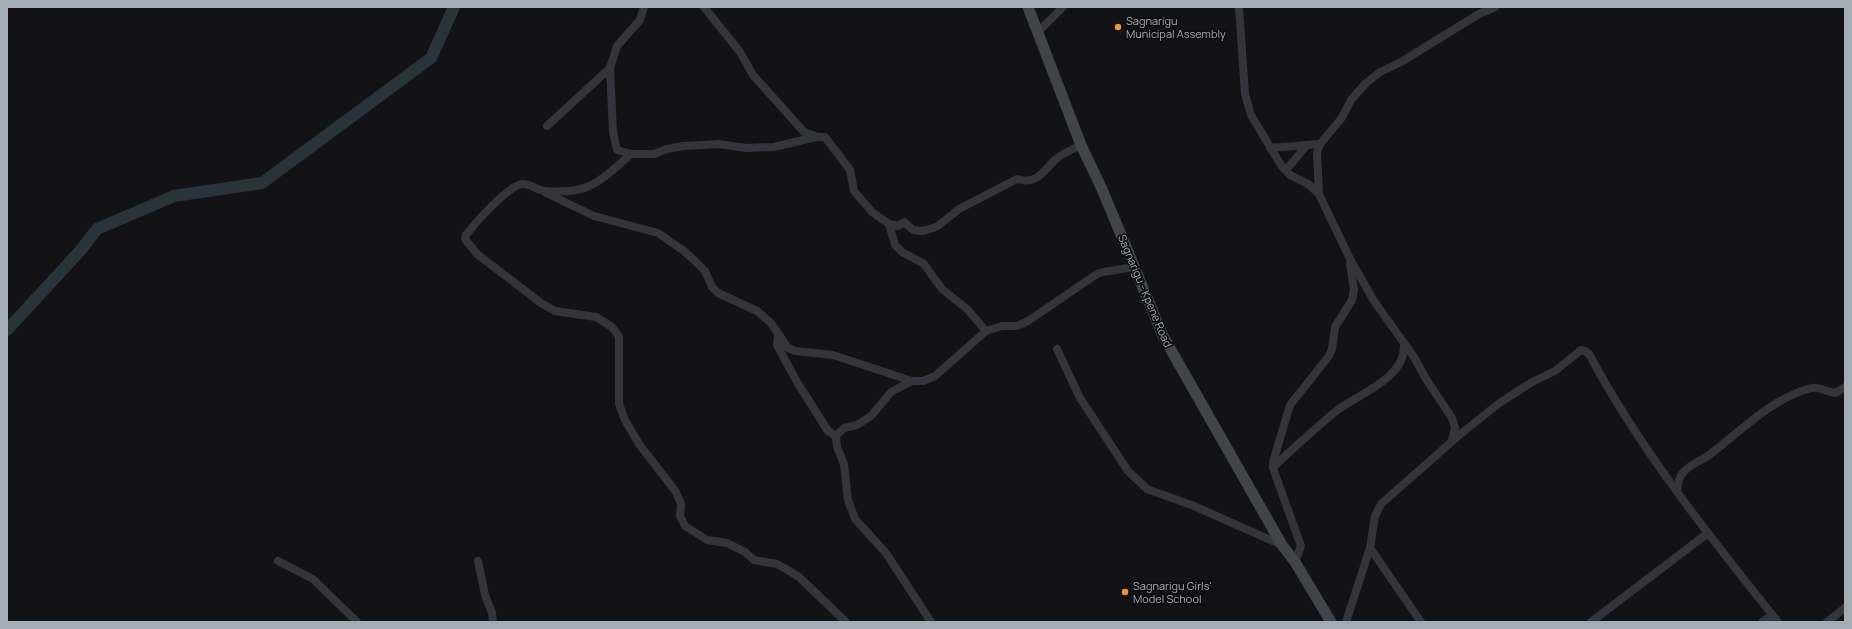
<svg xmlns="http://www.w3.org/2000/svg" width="1852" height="629" font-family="Manrope,sans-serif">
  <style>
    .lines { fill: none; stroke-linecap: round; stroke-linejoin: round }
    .river { stroke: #283439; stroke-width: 12 }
    .street { stroke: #34353a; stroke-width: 8 }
    .secondary { stroke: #41454a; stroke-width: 11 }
    .poi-dot { fill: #fc9423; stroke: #0e0e10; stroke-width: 1.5 }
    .labels { text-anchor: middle; stroke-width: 3.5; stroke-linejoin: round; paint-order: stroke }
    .poi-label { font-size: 11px; fill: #a4acb6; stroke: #0e0e10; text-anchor: start }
    .street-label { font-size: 11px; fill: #a4acb6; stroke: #0e0e10 }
  </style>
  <rect width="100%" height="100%" fill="#131315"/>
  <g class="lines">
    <polyline class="river" points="7,330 80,251 97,229 174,196 262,183 431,58 454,7"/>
    <g class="street">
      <path d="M644,7l-4,13 -23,26 -7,22 3,64 4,18 14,4h23l13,-5 16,-3 36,-2 27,4 28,-1 42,-10h9l25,33 4,21 18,21 17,12 9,2 6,-4 9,8 9,1 8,-2 8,-3 21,-17 58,-30c21,6 26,-8 39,-20 7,-6 18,-10 25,-14"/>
      <polyline points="704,7 740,52 753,75 804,132 815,136"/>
      <polyline points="1239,7 1245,94 1251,115 1281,165 1290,175 1308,184 1319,194 1350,259 1374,301 1414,357 1426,379 1452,418 1455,428 1452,441"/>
      <polyline points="1038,32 1063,7"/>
      <polyline points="547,126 610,68"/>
      <polyline points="1270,148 1320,144"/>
      <path d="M631,154c-31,27 -41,41 -86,37 -7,0 -15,-8 -23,-7 -14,2 -47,39 -56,51l-1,4 12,15 64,49 14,8 41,6 16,10 7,10v67l6,16 14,24 37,48 5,12 -1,12 5,10 22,14 20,3 18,9 9,8 23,4 9,5 13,8 47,45"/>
      <polyline points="1286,170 1307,145"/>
      <polyline points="546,193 594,216 658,233 684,251 695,261 705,271 712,287 718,293 757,311 771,323 788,348 795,351 833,355 912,381"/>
      <polyline points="1319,194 1317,153 1320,144 1341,119 1351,100 1365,84 1380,72 1401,62 1479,14 1495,7"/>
      <polyline points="889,224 895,245 902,252 924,264 942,289 967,309 986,331"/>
      <polyline points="778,335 777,345 797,382 828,431 836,436"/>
      <polyline points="1057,349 1080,398 1128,471 1147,489 1194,506 1282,545"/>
      <path d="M1273,467c20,-18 40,-37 62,-55 22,-18 72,-33 69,-69"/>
      <path d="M1677,491c1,-6 1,-12 5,-17 6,-9 19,-13 27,-19 32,-24 61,-55 99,-66 10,-4 17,3 27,4l10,-6"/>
      <polyline points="1370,548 1421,622"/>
      <polyline points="278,561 313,579 357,622"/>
      <polyline points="478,561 485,595 492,613 493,622"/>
      <polyline points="1295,562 1301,546 1274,471 1273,462 1290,405 1329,356 1332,349 1335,327 1352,300 1354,290 1350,264"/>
      <polyline points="931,622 886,553 855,519 848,500 844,464 837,447 836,436 844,428 857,425 871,416 891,392 912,381 923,381 935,376 986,331 1002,326 1017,326 1028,321 1097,274 1103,272 1134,267"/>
      <path d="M1346,622l24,-74 5,-32 6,-12 76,-67 41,-33 34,-22 23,-11 26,-21 4,1 4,3c52,97 121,183 189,268"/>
      <polyline points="1591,622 1708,533"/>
      <polyline points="1762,622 1770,617 1775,618"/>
      <polyline points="1827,622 1845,608"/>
    </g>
    <polyline class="secondary" points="1028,7 1081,145 1102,189 1163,336 1282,545 1295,562 1331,622"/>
  </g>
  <g class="poi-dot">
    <circle cx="1118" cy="27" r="4"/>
    <circle cx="1125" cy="592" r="4"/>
  </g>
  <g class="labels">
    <g class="poi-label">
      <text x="1126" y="25">Sagnarigu<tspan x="1126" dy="13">Municipal Assembly</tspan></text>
      <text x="1133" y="590">Sagnarigu Girls'<tspan x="1133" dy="13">Model School</tspan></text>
    </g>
    <g class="street-label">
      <text transform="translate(1145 291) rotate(67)" y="4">Sagnarigu - Kpene Road</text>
    </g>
  </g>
  <rect width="1852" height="629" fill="none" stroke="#a4acb6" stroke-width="16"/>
</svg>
